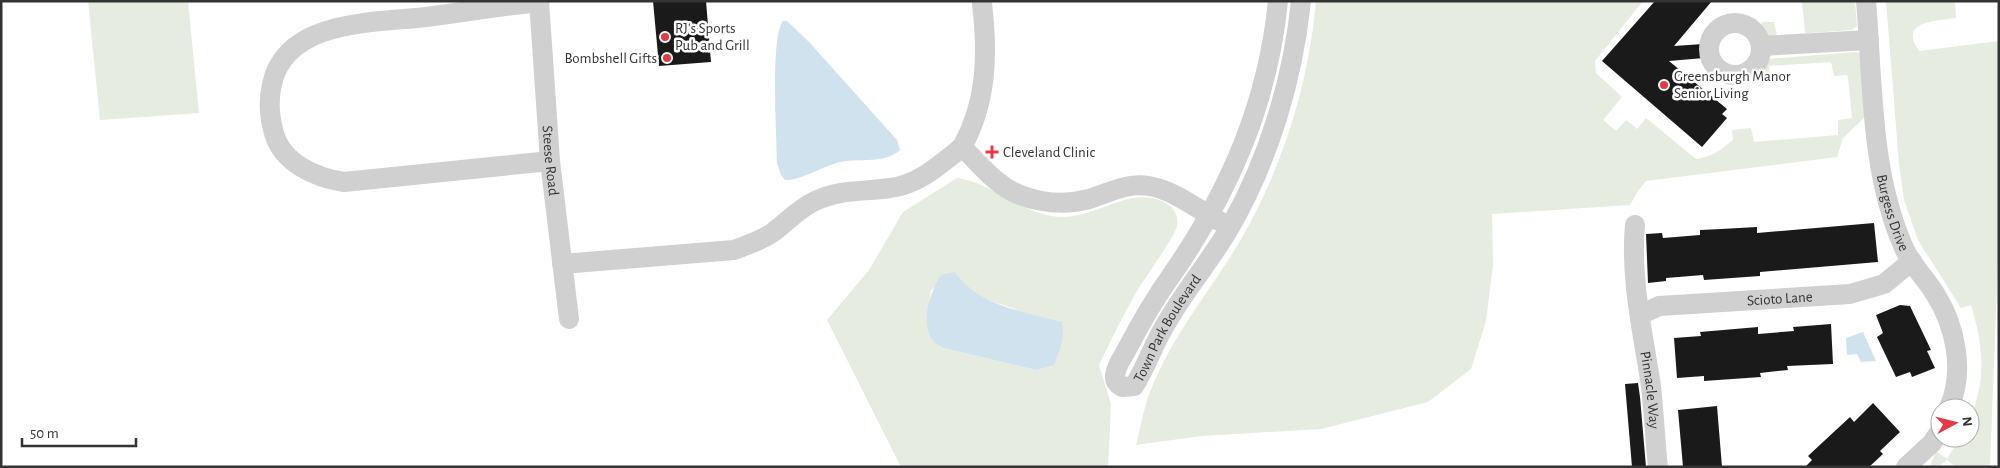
<svg xmlns="http://www.w3.org/2000/svg" width="2000" height="468" font-family="'Alegreya Sans',sans-serif">
  <style>
    .green { fill: #e6ecdf; fill-rule: evenodd }
    .water { fill: #cfe2ee }
    .building { fill: #1a1a1a }
    .lines { fill: none; stroke-linecap: round; stroke-linejoin: round }
    .minor { stroke: #d0d0d0; stroke-width: 20 }
    .poi-dot { fill: #e63946; stroke: #fff; stroke-width: 2 }
    .labels { text-anchor: middle; stroke-width: 5; stroke-linejoin: round; paint-order: stroke }
    .poi-label { font-size: 15px; fill: #333; stroke: #fff; text-anchor: start }
    .street-label { font-size: 15px; fill: #333; stroke: #fff }
  </style>
  <rect width="100%" height="100%" fill="#fff"/>
  <g class="green">
    <polygon points="88,1 188,1 199,113 100,120"/>
    <path d="M1316,1h327l-48,60 1,12 26,24 -19,23 13,11 10,-11 11,9 9,-11 50,41c16,-2 25,-9 37,-19l-1,-10 19,-2 3,14 84,-7v-15l14,-2 -4,-40 -1,-3 -13,1 -3,-14 -62,4 1,14 -2,1 -4,-14 4,-8 87,-7 5,1 5,64 -22,21 -6,19 -191,24 -8,10 -8,14 -138,9 1,51 -7,56 -15,48 -43,33 -107,27 -120,7 -65,9c5,-19 8,-40 16,-58 22,-54 59,-97 88,-146 42,-72 69,-157 76,-240z"/>
    <polygon points="1802,1 1855,1 1857,26 1852,30 1768,36 1761,25 1762,22 1774,22 1777,36 1805,33"/>
    <path d="M1886,1h69l1,17c-21,3 -58,3 -37,33l80,-10v192l-9,234h-34l-9,-7 -9,7 -8,-1 6,-15 11,8 13,-21h10c0,-21 6,-33 10,-53 4,-27 -1,-54 -9,-80l-10,3 -43,-68 -14,-40 -5,-36z"/>
    <path d="M957,178c36,5 66,38 106,39 31,0 59,-24 89,-19 14,3 28,11 25,28 -2,10 -32,52 -40,65 -14,24 -26,49 -38,74l12,39 -3,63h-207l-74,-147 42,-50 34,-58zM955,272l10,14 20,13 30,10 39,55 -18,6 -92,-22c-18,-25 -18,-28 -13,-58z"/>
  </g>
  <g class="water">
    <path d="M783,21h4l22,21 88,98 3,10c-15,14 -41,8 -60,12 -17,4 -40,19 -55,18l-4,-5 -4,-12c0,-26 -7,-126 6,-142z"/>
    <path d="M955,272c23,34 70,40 107,50 3,16 -2,28 -8,43l-18,5 -92,-22c-3,-2 -8,-4 -10,-6 -15,-19 -4,-50 7,-67z"/>
    <polygon points="1863,332 1876,361 1861,362 1857,354 1847,355 1846,338"/>
  </g>
  <g class="building">
    <polygon points="653,1 706,1 711,62 659,66"/>
    <polygon points="1655,1 1712,1 1674,46 1703,44 1704,58 1669,61 1727,109 1722,114 1727,118 1702,147 1602,61"/>
    <polygon points="1874,223 1878,262 1760,272 1760,276 1704,280 1703,275 1666,278 1666,281 1648,283 1646,234 1662,233 1663,238 1700,235 1700,230 1721,229 1757,227 1757,233"/>
    <polygon points="1900,305 1910,306 1931,350 1927,351 1935,368 1912,377 1910,372 1896,377 1877,337 1883,333 1876,315"/>
    <polygon points="1831,324 1833,364 1787,366 1788,370 1760,373 1761,377 1704,381 1704,376 1677,378 1674,338 1701,336 1700,332 1758,327 1758,334 1794,331 1793,327"/>
    <polygon points="1638,383 1640,397 1646,467 1632,467 1625,384"/>
    <polygon points="1873,403 1900,432 1880,451 1883,454 1869,467 1805,467 1812,460 1808,456 1823,442 1850,417 1854,422"/>
    <polygon points="1717,406 1722,467 1683,467 1678,410"/>
  </g>
  <g class="lines">
    <g class="minor">
      <path id="s1" d="M539,1l11,160 19,158"/>
      <path id="s2" d="M1278,1c-10,102 -48,189 -105,272 -18,25 -33,51 -47,78 -4,7 -10,16 -11,24 -1,6 2,9 7,12l12,-1c13,-20 20,-44 33,-64 19,-33 44,-62 63,-95 39,-68 63,-148 71,-226"/>
      <path id="s3" d="M1866,1c7,82 4,171 38,247 7,16 21,30 30,44 22,34 31,79 15,116"/>
      <path d="M539,2c-37,4 -75,10 -113,15 -51,6 -140,2 -154,67 -4,17 -3,32 2,49 8,30 42,45 70,49l206,-21"/>
      <circle cx="1735" cy="49" r="26"/>
      <polyline points="1761,46 1869,40"/>
      <path d="M962,147c25,-45 26,-93 20,-143"/>
      <path id="s4" d="M1635,225c-5,54 8,108 16,161 3,27 4,54 7,81"/>
      <path d="M562,264l172,-14c13,-5 26,-9 38,-17 15,-11 26,-24 43,-32 25,-12 48,-9 75,-13 28,-3 51,-24 72,-41 12,11 23,25 36,35 24,20 62,25 91,17 19,-6 39,-17 60,-13 25,4 49,24 72,36"/>
      <path id="s5" d="M1640,315l19,-9 191,-12 34,-10 28,-23"/>
      <polyline points="1906,467 1932,443 1940,431"/>
    </g>
  </g>
  <g class="poi-dot">
    <circle cx="665" cy="37" r="5"/>
    <circle cx="667" cy="58" r="5"/>
    <circle cx="1664" cy="85" r="5"/>
    <path d="M989.5 144.5h5v5h5v5h-5v5h-5v-5h-5v-5h5z"/>
  </g>
  <g class="labels">
    <g class="poi-label">
      <text x="675" y="33">RJ's Sports<tspan x="675" dy="17">Pub and Grill</tspan></text>
      <text x="657" y="63" text-anchor="end">Bombshell Gifts</text>
      <text x="1674" y="81">Greensburgh Manor<tspan x="1674" dy="17">Senior Living</tspan></text>
      <text x="1003" y="157">Cleveland Clinic</text>
    </g>
    <g class="street-label">
      <text dy="5" stroke="none"><textPath href="#s1" startOffset="160">Steese Road</textPath></text>
      <text dy="5" stroke="none"><textPath href="#s3" startOffset="214">Burgess Drive</textPath></text>
      <text dy="5" stroke="none"><textPath href="#s5" startOffset="142">Scioto Lane</textPath></text>
      <text dy="5" stroke="none"><textPath href="#s2" startOffset="506">Town Park Boulevard</textPath></text>
      <text dy="5" stroke="none"><textPath href="#s4" startOffset="166">Pinnacle Way</textPath></text>
    </g>
  </g>
  <rect width="2000" height="468" fill="none" stroke="#333333" stroke-width="5"/>
  <g transform="translate(1955 423) rotate(83)"><circle r="24" fill="#ffffff" stroke="#adadad"/>
  <path d="M0-4L9 19L0 12L-9 19Z" fill="#e63946"/>
  <text y="-8" font-size="14" font-weight="bold" text-anchor="middle" fill="#333333">N</text>
  </g>
  <path d="M22 438v8h114v-8" fill="none" stroke="#333333" stroke-width="2.5"/>
  <text x="30" y="438" font-size="15" fill="#333333" stroke="#ffffff" stroke-width="4" paint-order="stroke">50 m</text>
</svg>
